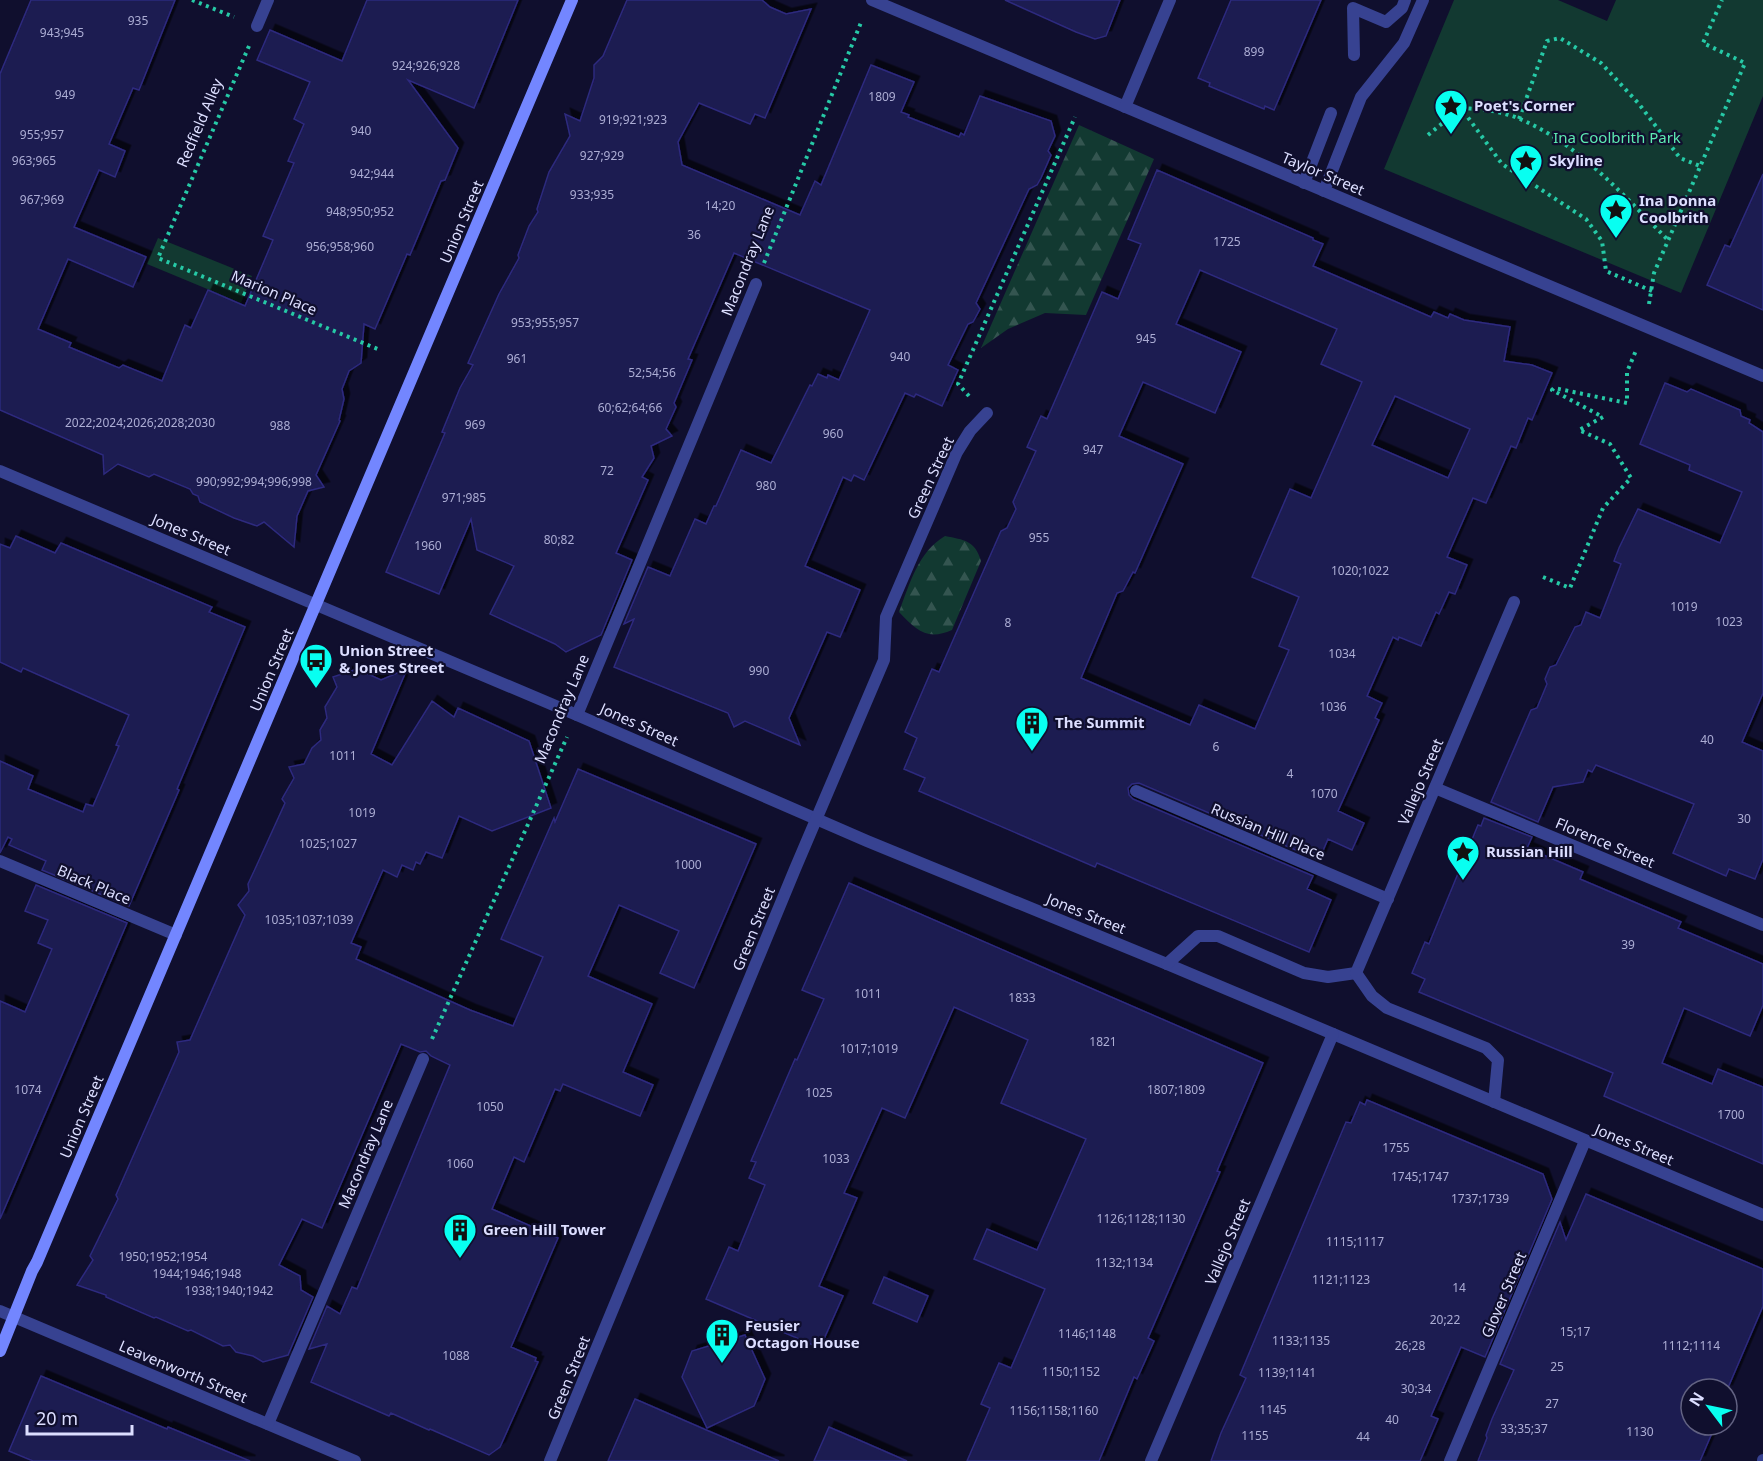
<svg xmlns="http://www.w3.org/2000/svg" width="1763" height="1461" font-family="'Noto Sans',sans-serif">
  <style>
    .forest { fill: url(#forest-firs) }
    .park { fill: #123931 }
    .building { fill: #1c1a51; stroke: #2d2a7e; stroke-width: 1.5; fill-rule: evenodd; filter: url(#shadow) }
    .lines { fill: none; stroke-linecap: round; stroke-linejoin: round }
    .path { stroke: #26c9a6; stroke-width: 4; stroke-dasharray: 3 4.5; stroke-linecap: butt }
    .lane { stroke: #374291; stroke-width: 12 }
    .street { stroke: #374291; stroke-width: 12 }
    .secondary { stroke: #7386ff; stroke-width: 12 }
    .labels { text-anchor: middle; stroke-width: 4.5; stroke-linejoin: round; paint-order: stroke }
    .number-label { font-size: 12px; fill: #acadd4 }
    .poi-label { font-size: 15px; font-weight: bold; fill: #dcdeff; stroke: #100f2e; text-anchor: start }
    .street-label { font-size: 15px; fill: #dcdeff; stroke: #100f2e }
    .park-label { font-size: 15px; fill: #5deab1; stroke: #100f2e }
  </style>
  <defs>
    <pattern id="forest-firs" width="22" height="20" patternUnits="userSpaceOnUse" patternTransform="scale(1.5)"><rect width="22" height="20" fill="#123931"/><path d="M5 1l3.5 6h-7zM16 11l3.5 6h-7z" fill="#345550"/></pattern>
    <filter id="shadow"><feDropShadow dx="5.5" dy="-5.5" stdDeviation="0" flood-color="#0009"/></filter>
  </defs>
  <rect width="100%" height="100%" fill="#100f2e"/>
  <g class="forest">
    <polygon points="1079,125 1154,159 1086,315 1045,313 1008,329 981,348"/>
    <path d="M945,536c19,4 30,4 36,25l-29,69c-25,11 -36,0 -53,-18 11,-29 19,-60 46,-76z"/>
  </g>
  <g class="park">
    <polygon points="1454,0 1558,0 1607,21 1616,0 1763,0 1763,96 1681,293 1384,169"/>
    <polygon points="158,238 252,276 241,303 147,264"/>
  </g>
  <g class="building">
    <polygon points="31,0 175,0 139,90 133,88 109,144 125,151 115,177 99,170 74,227 146,257 133,287 68,259 38,329 71,343 69,347 119,368 123,365 162,381 185,325 191,328 208,290 245,306 273,240 263,236 294,163 288,161 304,124 294,119 310,82 257,60 270,30 342,61 367,0 518,0 474,108 408,80 458,148 445,180 441,181 410,255 407,254 375,329 364,324 361,363 349,371 342,389 344,399 339,420 340,421 316,475 324,487 308,491 297,516 294,547 264,522 257,526 234,518 200,502 198,496 193,494 190,489 154,474 149,477 118,464 104,474 103,455 0,410 0,74"/>
    <polygon points="627,0 762,0 770,7 786,14 811,9 765,118 755,114 750,124 699,103 678,142 682,165 800,215 815,181 821,185 871,65 914,82 901,112 909,115 908,117 959,137 961,133 964,135 980,96 1051,121 1055,136 1048,151 1051,155 1041,178 1037,185 1029,189 976,303 980,309 973,322 968,324 948,365 958,370 942,406 916,394 914,397 905,393 864,480 854,475 851,481 843,477 805,566 860,590 840,637 827,632 789,718 800,745 745,721 734,727 728,713 614,667 634,619 624,624 648,567 670,576 695,519 706,524 714,506 716,506 741,450 771,463 810,385 812,386 818,374 827,378 828,375 839,380 870,310 734,253 688,359 692,360 674,403 676,407 666,429 672,436 651,446 654,458 642,477 648,480 616,553 632,560 601,635 566,652 555,644 490,614 514,566 477,550 471,519 439,594 386,572 445,433 442,432 460,388 473,365 468,363 499,294 519,258 518,255 529,226 538,212 537,209 549,172 570,136 565,114 580,121 594,78 594,65 603,56"/>
    <polygon points="1005,0 1120,0 1106,36 1095,39 1076,32"/>
    <polygon points="1231,0 1321,0 1274,110 1265,106 1264,109 1209,86 1210,83 1198,78"/>
    <path d="M1157,170l156,68v2l10,4 -10,22 118,51 3,-5 14,6 2,-4 14,6 46,7 -6,34 28,4 20,8 -20,47 -4,-2 -12,30 -5,-2 -25,57 -13,-5 -26,59 20,8 -12,29 -6,-2 -10,22 -3,-2 -15,34 -22,-9 -1,3 -5,-3 -26,59 15,7 -7,15 4,2 -41,91 26,12 -12,27 -24,-11 -9,21 -180,-77 -7,1 -4,4 1,7 4,4 180,77 -6,13 24,11 -22,52 -212,-89 -2,4 -176,-76 6,-13 -21,-9 13,-31 -12,-6 27,-63 7,3 62,-141 6,-3 9,-19 -3,-7 23,-51 -9,-4 14,-31 6,3 55,-127 16,7 23,-55 -13,-5zM1200,270l137,59 -16,35 41,18 -51,116 -21,-9 -38,88 47,20 -20,49 10,4 -34,79 -56,-24 -9,20 -109,-47 36,-85 6,-2 10,-19 2,1 48,-109 -64,-28 24,-54 72,31 26,-61 -65,-28zM1395,396l75,33 -22,49 -76,-33z"/>
    <polygon points="1763,174 1763,310 1707,285 1725,245 1730,247"/>
    <polygon points="1665,383 1687,392 1691,389 1740,410 1741,416 1750,420 1749,423 1763,432 1763,693 1742,742 1763,751 1763,859 1755,879 1729,869 1726,876 1673,853 1694,804 1596,765 1592,772 1588,770 1583,782 1553,787 1538,822 1491,802 1531,710 1537,708 1547,684 1545,679 1550,667 1556,665 1575,627 1581,625 1586,612 1600,618 1621,564 1614,561 1619,548 1638,509 1720,543 1742,492 1689,470 1690,465 1640,444"/>
    <polygon points="16,536 55,553 61,543 212,607 209,612 245,627 177,789 179,790 129,906 42,870 46,861 9,845 12,839 8,837 0,853 0,761 33,776 28,789 83,812 86,804 93,806 119,746 116,745 129,715 23,668 21,672 0,662 0,544 10,548"/>
    <polygon points="357,669 381,680 407,669 371,754 392,765 432,701 454,717 458,708 529,741 551,808 492,831 459,816 442,858 426,852 420,864 416,862 413,870 402,865 397,877 383,870 351,943 361,947 356,959 470,1010 513,1026 543,957 501,939 554,818 555,822 578,769 756,844 694,988 660,973 679,931 619,905 588,976 652,1004 623,1072 653,1085 640,1116 563,1084 560,1091 555,1089 524,1162 514,1157 492,1209 558,1238 511,1347 536,1358 535,1361 538,1362 500,1447 489,1455 430,1429 429,1430 391,1413 389,1416 311,1382 327,1344 309,1349 327,1306 340,1314 352,1287 357,1289 450,1065 431,1056 426,1051 420,1052 401,1044 322,1228 302,1219 279,1265 300,1276 301,1290 313,1297 288,1355 263,1362 253,1356 236,1352 230,1345 223,1346 191,1330 188,1331 156,1317 154,1318 106,1297 106,1295 77,1285 93,1260 90,1256 118,1199 116,1195 179,1052 177,1042 190,1040 245,915 238,905 249,891 248,884 255,869 285,803 282,799 294,778 289,767 304,764 312,748 321,740 320,730 327,718 325,707 337,687 333,677"/>
    <polygon points="1484,818 1532,837 1527,848 1583,872 1580,879 1681,922 1678,928 1763,964 1763,1005 1750,1036 1684,1008 1662,1063 1712,1084 1718,1069 1763,1087 1763,1164 1604,1096 1613,1073 1419,992 1425,979 1412,973 1425,942 1429,944 1478,825 1481,826"/>
    <polygon points="849,883 1263,1063 1217,1171 1220,1172 1148,1338 1154,1341 1137,1379 1134,1377 1099,1461 967,1461 990,1408 981,1404 999,1363 1011,1368 1045,1289 974,1259 987,1229 1037,1250 1086,1139 1001,1103 1028,1040 954,1007 905,1118 882,1108 844,1193 857,1198 819,1286 843,1296 820,1348 706,1299 729,1247 738,1251 765,1185 749,1178 756,1162 751,1161 795,1059 797,1060 824,999 802,990"/>
    <polygon points="36,885 127,923 0,1219 0,1001 25,1012 52,949 38,943 48,920 25,911"/>
    <polygon points="1367,1100 1543,1174 1552,1199 1485,1357 1461,1347 1431,1416 1438,1419 1420,1461 1211,1461 1221,1433 1246,1378 1240,1375 1346,1122 1351,1123 1360,1102 1365,1105"/>
    <polygon points="1586,1194 1763,1269 1763,1306 1727,1390 1691,1389 1691,1425 1712,1425 1709,1432 1712,1433 1700,1461 1478,1461 1487,1438 1486,1435 1492,1419 1514,1370 1500,1364 1560,1222 1566,1240"/>
    <polygon points="884,1277 928,1296 917,1322 873,1303"/>
    <polygon points="745,1335 765,1379 754,1406 707,1428 682,1377 692,1351"/>
    <polygon points="41,1376 167,1429 168,1427 250,1461 33,1461 9,1451"/>
    <polygon points="635,1399 704,1429 779,1461 608,1461"/>
    <polygon points="829,1427 907,1461 814,1461"/>
  </g>
  <g class="lines">
    <g class="path">
      <polyline points="192,0 234,17"/>
      <polyline points="249,46 158,258 380,350"/>
      <polyline points="1519,119 1547,41 1560,38 1601,63 1639,104 1680,158 1700,166"/>
      <polyline points="1428,135 1461,108"/>
      <polyline points="764,263 862,20"/>
      <path d="M1652,291l-46,-20 -4,-30 -16,-22 -84,-55 -41,-56c20,1 40,3 59,11 59,25 104,77 148,121"/>
      <polyline points="1649,304 1654,273 1745,63 1703,43 1722,0"/>
      <polyline points="969,396 958,384 1075,117"/>
      <polyline points="1543,577 1570,588 1603,508 1631,478 1610,444 1579,430 1603,417 1552,390 1554,388 1627,403 1627,372 1637,348"/>
      <polyline points="432,1039 567,737"/>
    </g>
    <g class="lane">
      <polyline points="257,26 268,0"/>
      <polyline points="1354,55 1353,8 1386,22 1402,8 1405,0"/>
      <polyline points="1304,183 1331,113"/>
      <polyline points="1324,191 1361,97 1404,43 1423,0"/>
    </g>
    <g class="street">
      <polyline points="872,0 1763,376"/>
      <polyline points="1125,107 1170,0"/>
      <polyline points="0,471 577,715 867,841 1167,964 1763,1215"/>
      <polyline points="577,715 756,284"/>
      <polyline points="1435,788 1763,925"/>
      <polyline points="1136,791 1388,899"/>
      <polyline points="0,861 176,935"/>
      <polyline points="1167,964 1198,936 1218,936 1304,973 1328,977 1356,973"/>
      <polyline points="1356,973 1514,602"/>
      <polyline points="1356,973 1372,996 1387,1008 1486,1048 1498,1060 1494,1102"/>
      <polyline points="0,1311 355,1461"/>
      <polyline points="268,1424 423,1059"/>
      <polyline points="550,1461 795,869 884,660 886,617 957,452 970,431 987,413"/>
      <polyline points="1151,1461 1333,1034"/>
      <polyline points="1450,1461 1585,1141"/>
      <polyline points="1763,1461 1763,1460"/>
    </g>
    <polyline class="secondary" points="0,1351 32,1271 37,1262 572,0"/>
  </g>
  <defs>
    <symbol id="sight-pin" viewBox="-11 -11 22 30"><path d="M0 17L-7.5 6A9.5 9.5 0 1 1 7.5 6Z" fill="#08fff1" stroke="#100f2e"/><path d="M0-6L1.8-2.2L6-1.7L2.9 1.2L3.7 5.4L0 3.3L-3.7 5.4L-2.9 1.2L-6-1.7L-1.8-2.2Z" fill="#111"/></symbol>
    <symbol id="bus-pin" viewBox="-11 -11 22 30"><path d="M0 17L-7.5 6A9.5 9.5 0 1 1 7.5 6Z" fill="#08fff1" stroke="#100f2e"/><path d="M-5-6H5V4H4V6H2V4H-2V6H-4V4H-5ZM-3.5-4V0h7V-4ZM-3.5 1.2v1.5H-2V1.2ZM2 1.2v1.5H3.5V1.2Z" fill="#111"/></symbol>
    <symbol id="building-pin" viewBox="-11 -11 22 30"><path d="M0 17L-7.5 6A9.5 9.5 0 1 1 7.5 6Z" fill="#08fff1" stroke="#100f2e"/><path d="M-4-6H4V6H1V3H-1V6H-4ZM-2.5-4.3h1.7v1.8h-1.7ZM.8-4.3h1.7v1.8H.8ZM-2.5-1h1.7V.8h-1.7ZM.8-1h1.7V.8H.8Z" fill="#111"/></symbol>
  </defs>
  <g fill-rule="evenodd">
    <use href="#sight-pin" x="1432" y="87" width="38" height="52"/>
    <use href="#sight-pin" x="1507" y="142" width="38" height="52"/>
    <use href="#sight-pin" x="1597" y="191" width="38" height="52"/>
    <use href="#bus-pin" x="297" y="641" width="38" height="52"/>
    <use href="#building-pin" x="1013" y="704" width="38" height="52"/>
    <use href="#sight-pin" x="1444" y="833" width="38" height="52"/>
    <use href="#building-pin" x="441" y="1211" width="38" height="52"/>
    <use href="#building-pin" x="703" y="1316" width="38" height="52"/>
  </g>
  <g class="labels">
    <g class="number-label">
      <text x="138" y="25">935</text>
      <text x="62" y="37">943;945</text>
      <text x="1254" y="56">899</text>
      <text x="426" y="70">924;926;928</text>
      <text x="65" y="99">949</text>
      <text x="882" y="101">1809</text>
      <text x="633" y="124">919;921;923</text>
      <text x="361" y="135">940</text>
      <text x="42" y="139">955;957</text>
      <text x="602" y="160">927;929</text>
      <text x="34" y="165">963;965</text>
      <text x="372" y="178">942;944</text>
      <text x="592" y="199">933;935</text>
      <text x="42" y="204">967;969</text>
      <text x="720" y="210">14;20</text>
      <text x="360" y="216">948;950;952</text>
      <text x="694" y="239">36</text>
      <text x="1227" y="246">1725</text>
      <text x="340" y="251">956;958;960</text>
      <text x="545" y="327">953;955;957</text>
      <text x="1146" y="343">945</text>
      <text x="900" y="361">940</text>
      <text x="517" y="363">961</text>
      <text x="652" y="377">52;54;56</text>
      <text x="630" y="412">60;62;64;66</text>
      <text x="140" y="427">2022;2024;2026;2028;2030</text>
      <text x="475" y="429">969</text>
      <text x="280" y="430">988</text>
      <text x="833" y="438">960</text>
      <text x="1093" y="454">947</text>
      <text x="607" y="475">72</text>
      <text x="254" y="486">990;992;994;996;998</text>
      <text x="766" y="490">980</text>
      <text x="464" y="502">971;985</text>
      <text x="1039" y="542">955</text>
      <text x="559" y="544">80;82</text>
      <text x="428" y="550">1960</text>
      <text x="1360" y="575">1020;1022</text>
      <text x="1684" y="611">1019</text>
      <text x="1729" y="626">1023</text>
      <text x="1008" y="627">8</text>
      <text x="1342" y="658">1034</text>
      <text x="759" y="675">990</text>
      <text x="1333" y="711">1036</text>
      <text x="1707" y="744">40</text>
      <text x="1216" y="751">6</text>
      <text x="343" y="760">1011</text>
      <text x="1290" y="778">4</text>
      <text x="1324" y="798">1070</text>
      <text x="362" y="817">1019</text>
      <text x="1744" y="823">30</text>
      <text x="328" y="848">1025;1027</text>
      <text x="688" y="869">1000</text>
      <text x="309" y="924">1035;1037;1039</text>
      <text x="1628" y="949">39</text>
      <text x="868" y="998">1011</text>
      <text x="1022" y="1002">1833</text>
      <text x="1103" y="1046">1821</text>
      <text x="869" y="1053">1017;1019</text>
      <text x="28" y="1094">1074</text>
      <text x="1176" y="1094">1807;1809</text>
      <text x="819" y="1097">1025</text>
      <text x="490" y="1111">1050</text>
      <text x="1731" y="1119">1700</text>
      <text x="1396" y="1152">1755</text>
      <text x="836" y="1163">1033</text>
      <text x="460" y="1168">1060</text>
      <text x="1420" y="1181">1745;1747</text>
      <text x="1480" y="1203">1737;1739</text>
      <text x="1141" y="1223">1126;1128;1130</text>
      <text x="1355" y="1246">1115;1117</text>
      <text x="163" y="1261">1950;1952;1954</text>
      <text x="1124" y="1267">1132;1134</text>
      <text x="197" y="1278">1944;1946;1948</text>
      <text x="1341" y="1284">1121;1123</text>
      <text x="1459" y="1292">14</text>
      <text x="229" y="1295">1938;1940;1942</text>
      <text x="1445" y="1324">20;22</text>
      <text x="1575" y="1336">15;17</text>
      <text x="1087" y="1338">1146;1148</text>
      <text x="1301" y="1345">1133;1135</text>
      <text x="1410" y="1350">26;28</text>
      <text x="1691" y="1350">1112;1114</text>
      <text x="456" y="1360">1088</text>
      <text x="1557" y="1371">25</text>
      <text x="1071" y="1376">1150;1152</text>
      <text x="1287" y="1377">1139;1141</text>
      <text x="1416" y="1393">30;34</text>
      <text x="1552" y="1408">27</text>
      <text x="1273" y="1414">1145</text>
      <text x="1054" y="1415">1156;1158;1160</text>
      <text x="1392" y="1424">40</text>
      <text x="1524" y="1433">33;35;37</text>
      <text x="1640" y="1436">1130</text>
      <text x="1255" y="1440">1155</text>
      <text x="1363" y="1441">44</text>
    </g>
    <g class="poi-label">
      <text x="1474" y="111">Poet's Corner</text>
      <text x="1549" y="166">Skyline</text>
      <text x="1639" y="206">Ina Donna<tspan x="1639" dy="17">Coolbrith</tspan></text>
      <text x="339" y="656">Union Street<tspan x="339" dy="17">&amp; Jones Street</tspan></text>
      <text x="1055" y="728">The Summit</text>
      <text x="1486" y="857">Russian Hill</text>
      <text x="483" y="1235">Green Hill Tower</text>
      <text x="745" y="1331">Feusier<tspan x="745" dy="17">Octagon House</tspan></text>
    </g>
    <g class="street-label">
      <text transform="translate(200 123) rotate(-67)" y="5">Redfield Alley</text>
      <text transform="translate(1323 174) rotate(23)" y="5">Taylor Street</text>
      <text transform="translate(462 222) rotate(-67)" y="5">Union Street</text>
      <text transform="translate(748 261) rotate(-68)" y="5">Macondray Lane</text>
      <text transform="translate(274 293) rotate(23)" y="5">Marion Place</text>
      <text transform="translate(931 478) rotate(-65)" y="5">Green Street</text>
      <text transform="translate(191 535) rotate(23)" y="5">Jones Street</text>
      <text transform="translate(272 670) rotate(-67)" y="5">Union Street</text>
      <text transform="translate(562 709) rotate(-67)" y="5">Macondray Lane</text>
      <text transform="translate(639 725) rotate(24)" y="5">Jones Street</text>
      <text transform="translate(1421 782) rotate(-67)" y="5">Vallejo Street</text>
      <text transform="translate(1268 832) rotate(23)" y="5">Russian Hill Place</text>
      <text transform="translate(1605 843) rotate(23)" y="5">Florence Street</text>
      <text transform="translate(94 885) rotate(23)" y="5">Black Place</text>
      <text transform="translate(1086 914) rotate(22)" y="5">Jones Street</text>
      <text transform="translate(754 929) rotate(-68)" y="5">Green Street</text>
      <text transform="translate(82 1117) rotate(-67)" y="5">Union Street</text>
      <text transform="translate(1634 1145) rotate(23)" y="5">Jones Street</text>
      <text transform="translate(366 1154) rotate(-67)" y="5">Macondray Lane</text>
      <text transform="translate(1228 1242) rotate(-67)" y="5">Vallejo Street</text>
      <text transform="translate(1504 1295) rotate(-67)" y="5">Glover Street</text>
      <text transform="translate(183 1372) rotate(23)" y="5">Leavenworth Street</text>
      <text transform="translate(569 1378) rotate(-68)" y="5">Green Street</text>
    </g>
    <g class="park-label">
      <text x="1617" y="143">Ina Coolbrith Park</text>
    </g>
  </g>
  <g transform="translate(1709 1407) rotate(302)"><circle r="28" fill="#100f2e" stroke="#626282" stroke-width="1.5"/>
  <path d="M0-4.5L10 22L0 15L-10 22Z" fill="#08fff1"/>
  <text y="-9" font-size="16" font-weight="bold" text-anchor="middle" fill="#dcdeff">N</text>
  </g>
  <path d="M27 1425v9h105v-9" fill="none" stroke="#dcdeff" stroke-width="3"/>
  <text x="36" y="1425" font-size="18" fill="#dcdeff" stroke="#100f2e" stroke-width="4.5" paint-order="stroke">20 m</text>
</svg>
